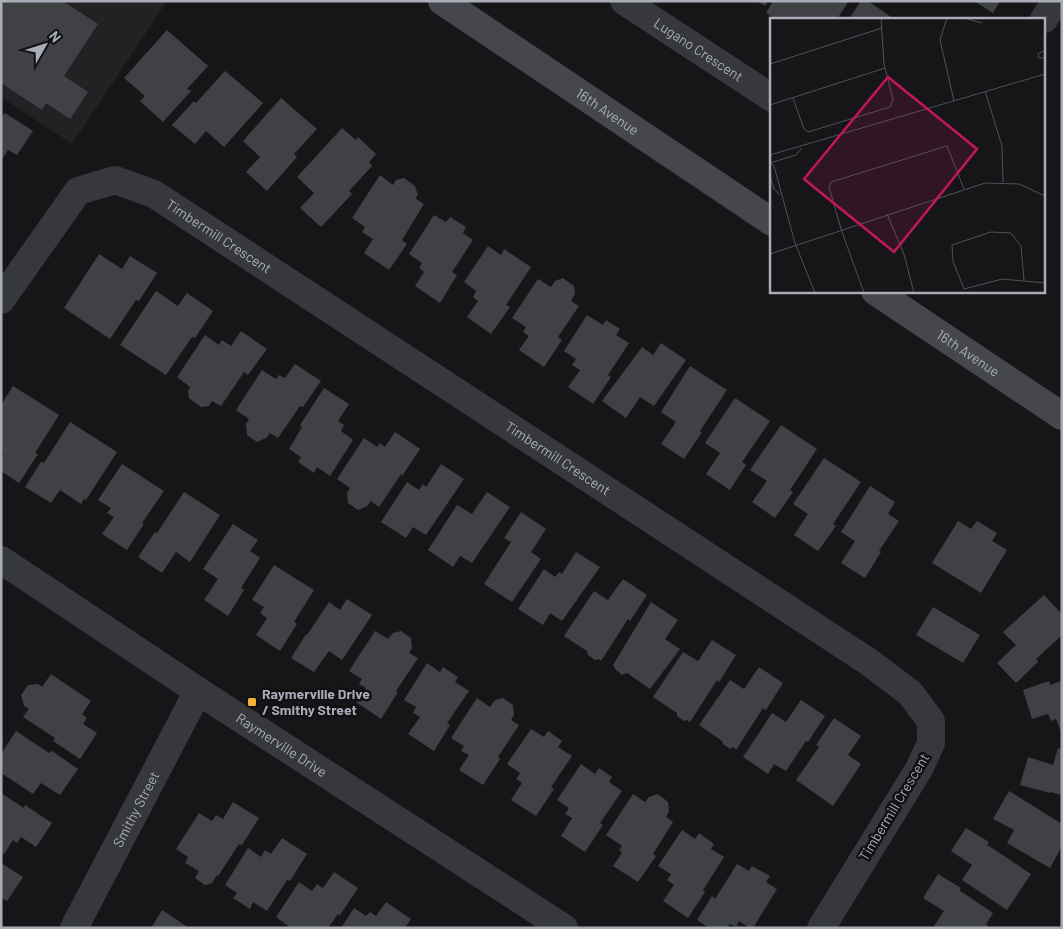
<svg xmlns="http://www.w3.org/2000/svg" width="1063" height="929" font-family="Barlow,sans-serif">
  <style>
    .built { fill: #222225 }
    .building { fill: #404145 }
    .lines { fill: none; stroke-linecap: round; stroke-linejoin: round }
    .minor { stroke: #37383d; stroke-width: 28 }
    .tertiary { stroke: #37383d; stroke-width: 28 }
    .secondary { stroke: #45474d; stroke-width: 28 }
    .poi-dot { fill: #f2b134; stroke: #111113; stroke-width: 2 }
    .labels { text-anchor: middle; stroke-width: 5; stroke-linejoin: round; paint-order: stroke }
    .street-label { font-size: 14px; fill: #a8adb8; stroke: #111113 }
    .poi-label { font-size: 14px; font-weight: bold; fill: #a8adb8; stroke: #111113; text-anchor: start }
    .inset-road { fill: none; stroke: #505258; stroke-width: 1 }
    .view { fill: #c2185b; fill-opacity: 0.15; stroke: #c2185b; stroke-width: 2.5 }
    .inset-edge { fill: none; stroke: #a8adb8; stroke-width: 2.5 }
  </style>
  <rect width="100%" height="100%" fill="#161618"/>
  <polygon class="built" points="1,1 167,1 72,144 1,97"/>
  <g class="building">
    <polygon points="1,1 63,1 98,24 64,76 88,92 70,119 46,103 42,110 1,83"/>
    <polygon points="757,1 768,1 765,6"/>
    <polygon points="773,1 849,1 837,19 775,19 766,13"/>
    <polygon points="861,1 868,1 894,19 849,19"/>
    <polygon points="974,1 1000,1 993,13"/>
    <polygon points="167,30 208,66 187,89 191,91 163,122 140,101 145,96 124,78"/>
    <polygon points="225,71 263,103 224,147 206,131 195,144 172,125 194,101 196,103"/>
    <polygon points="281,98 317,129 294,154 297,157 267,191 246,172 260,157 243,141"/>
    <polygon points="5,113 33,131 17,155 8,150 1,161 1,117"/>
    <polygon points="342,128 356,140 358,137 376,154 369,162 372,166 349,191 352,194 321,227 300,208 314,193 297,177"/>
    <polygon points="380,175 393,185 396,180 404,178 415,186 418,195 415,198 424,204 402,240 407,244 389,270 364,253 373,239 362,232 365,227 352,218"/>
    <polygon points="434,215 446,222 450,217 466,227 463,233 473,240 452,272 457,275 440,303 415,286 424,272 419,268 422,263 409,254"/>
    <polygon points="488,246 501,255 504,249 531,267 506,305 510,307 491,334 467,317 478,301 473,297 476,291 464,282"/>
    <polygon points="99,254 122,269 130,256 157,273 139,301 136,300 110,339 64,308"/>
    <polygon points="563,278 574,286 575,294 571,301 579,306 558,337 562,340 544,367 519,350 529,336 523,332 526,327 512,318 538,279 551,287 555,281"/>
    <polygon points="156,291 178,306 187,293 213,311 195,338 192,337 166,375 120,345"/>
    <polygon points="587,315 603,325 606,320 620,329 616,335 629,343 608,375 611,377 593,404 568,387 580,370 572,365 576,359 564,351"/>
    <polygon points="241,331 267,349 248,375 244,372 221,406 212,401 209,406 201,407 189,398 188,391 190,387 177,377 205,335 219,345 222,340 231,346"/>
    <polygon points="661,343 686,360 654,406 640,397 626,418 602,401 642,347 653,355"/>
    <polygon points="295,364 321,381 303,407 300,406 278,438 270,433 266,438 257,442 247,435 246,424 249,419 236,410 262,370 276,379 279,375 285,378"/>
    <polygon points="690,366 727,390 700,431 702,432 684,459 661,444 676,422 661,412"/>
    <polygon points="13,386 59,415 35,453 38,454 19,483 1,471 3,453 1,452 1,405"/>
    <polygon points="324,388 349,404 338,421 344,425 341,431 353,440 330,476 317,467 314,473 298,462 301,457 289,449 302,427 300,425"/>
    <polygon points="735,398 770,421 742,462 746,465 730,490 706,474 720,453 705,443"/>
    <polygon points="70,422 117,452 86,500 84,499 81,504 60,490 51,503 25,487 41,462 44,463"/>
    <polygon points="781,425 817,449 790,490 793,492 775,518 752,502 767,481 750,470"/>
    <polygon points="395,432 420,449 402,476 401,474 379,507 371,501 367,506 358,510 348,503 347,493 350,488 337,479 364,438 377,447 380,443 385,447"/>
    <polygon points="824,458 861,482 833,524 836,526 818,551 794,535 808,514 793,504"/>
    <polygon points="122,464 164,491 142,523 144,524 127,550 102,534 114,517 107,513 111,508 98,500"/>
    <polygon points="441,464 464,479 426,535 413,527 406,538 381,522 407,482 419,490 423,484 426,487"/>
    <polygon points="870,486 895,502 888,514 899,521 879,551 881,552 865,578 841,563 855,541 841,532"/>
    <polygon points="184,492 220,515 190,562 176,552 162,573 138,557 155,532 157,533"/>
    <polygon points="487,492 510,507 472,563 460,556 453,567 428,550 457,505 472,514"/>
    <polygon points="521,512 546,529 531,552 541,559 512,602 484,584 511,542 504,538"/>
    <polygon points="958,521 971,529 977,521 997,533 992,541 1007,550 981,593 932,563"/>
    <polygon points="233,524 258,540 250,551 260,558 241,588 244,590 228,616 204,600 218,579 203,569"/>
    <polygon points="576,552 600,567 562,621 550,613 543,625 518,609 544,569 555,577 559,572 562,574"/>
    <polygon points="274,565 314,590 294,622 297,624 280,651 256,635 267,618 260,613 264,607 252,600"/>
    <polygon points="623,579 647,595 630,621 628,619 601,661 599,659 595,660 588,655 587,651 564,636 594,591 608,600"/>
    <polygon points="1044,595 1062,614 1062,635 1036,659 1038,662 1016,683 997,663 1016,645 1003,632"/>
    <polygon points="347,599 372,615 342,660 329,651 314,672 291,658 306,634 307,635 329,602 340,610"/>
    <polygon points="651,602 678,620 665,639 680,649 650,689 627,673 622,675 616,670 613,665"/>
    <polygon points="933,607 980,635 963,663 916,635"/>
    <polygon points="375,631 388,639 393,633 401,631 411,638 412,648 409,653 418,658 396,691 398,692 381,719 356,702 366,688 359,684 362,679 349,671"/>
    <polygon points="712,640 736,655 719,682 717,680 690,722 687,720 684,721 677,716 677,713 653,697 683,652 698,661"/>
    <polygon points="427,663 440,672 443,667 458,677 455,682 469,691 447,723 450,725 434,751 408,734 420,717 413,713 416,707 404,700"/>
    <polygon points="759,667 783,683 766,710 763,708 736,750 734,747 730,749 723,744 722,741 699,725 730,680 744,689"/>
    <polygon points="51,674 91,701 82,714 87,718 83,724 97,733 80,759 53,741 55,738 23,717 29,709 24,706 21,695 28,685 38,684 42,687"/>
    <polygon points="1049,681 1050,685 1062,681 1062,734 1056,719 1051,721 1048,714 1032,719 1023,690"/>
    <polygon points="477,698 490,707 495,700 503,698 513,705 514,715 511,720 519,725 498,757 500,759 483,785 459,770 469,755 461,751 464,746 451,738"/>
    <polygon points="801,700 825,716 808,742 806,741 786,771 774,764 768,774 743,757 772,713 786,722"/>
    <polygon points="834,718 861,736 848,755 861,764 833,806 796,780 819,747 816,745"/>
    <polygon points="531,729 544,737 548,731 562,741 558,747 572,756 551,787 554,789 536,816 511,800 522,783 516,779 520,773 507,764"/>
    <polygon points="16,731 49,753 52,751 78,769 60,795 41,783 33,794 1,773 1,754"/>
    <polygon points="1058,748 1062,749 1062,795 1050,792 1050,793 1020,785 1028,757 1053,765"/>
    <polygon points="581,764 595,774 599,768 612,777 609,782 622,791 600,823 603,825 585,852 561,836 572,818 565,814 569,808 557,800"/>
    <polygon points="1009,791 1062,824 1062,846 1050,868 1007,843 1014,830 993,819"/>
    <polygon points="1,793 24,808 25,805 52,823 36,847 21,837 17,843 13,840 4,854 1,852"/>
    <polygon points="633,794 645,802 649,797 658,794 668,802 669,811 666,817 673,822 653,854 656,856 638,882 613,866 622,853 619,850 622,846 606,835"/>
    <polygon points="233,802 259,818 242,845 239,844 218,876 217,875 212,883 205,885 195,878 199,871 185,863 188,857 176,849 199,813 212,821 216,815 223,819"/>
    <polygon points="966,828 989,842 987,845 989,846 1031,874 1007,910 962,880 972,865 951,851"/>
    <polygon points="682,830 695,839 699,833 714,844 711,849 724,857 703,890 705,892 688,918 663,901 674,885 667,880 671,874 658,866"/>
    <polygon points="282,838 307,854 290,881 287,880 267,911 253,902 250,909 233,898 237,893 225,885 248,848 261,857 265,850 271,854"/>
    <polygon points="1,863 23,877 7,901 1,898"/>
    <polygon points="737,864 749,871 752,866 770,876 766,882 777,889 753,928 750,928 739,921 736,927 730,924 727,928 709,928 697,920 712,896 715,899"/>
    <polygon points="334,872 358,888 340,915 338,914 328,928 287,928 288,926 276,917 299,882 312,891 317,884 323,888"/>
    <polygon points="938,874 961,888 959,890 993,913 986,924 990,928 937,928 934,926 944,911 923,898"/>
    <polygon points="386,902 411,919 405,928 341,928 354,908 366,916 370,912 376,916"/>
    <polygon points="162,910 189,928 151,928"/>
  </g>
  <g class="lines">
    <g class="minor">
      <path id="s1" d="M624,1l148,97"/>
      <polyline points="1044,19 1056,1"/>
      <path id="s2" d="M1,300l77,-109 37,-11 39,14 715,468 41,31 21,28v22l-12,26 -98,159"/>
      <path id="s3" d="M74,928l124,-237"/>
    </g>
    <path class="tertiary" id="s4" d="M1,560l197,131 366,237"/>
    <g class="secondary">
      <path id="s5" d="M442,1l330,221"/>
      <path id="s6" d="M875,291l187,125"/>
    </g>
  </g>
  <rect class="poi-dot" x="247" y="697" width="10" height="10" rx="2.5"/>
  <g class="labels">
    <g class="street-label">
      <text dy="5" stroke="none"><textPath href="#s1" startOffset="89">Lugano Crescent</textPath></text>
      <text dy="5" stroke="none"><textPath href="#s5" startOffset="199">16th Avenue</textPath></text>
      <text dy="5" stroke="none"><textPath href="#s2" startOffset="291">Timbermill Crescent</textPath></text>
      <text dy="5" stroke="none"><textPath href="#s6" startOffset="112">16th Avenue</textPath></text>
      <text dy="5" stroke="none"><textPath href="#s2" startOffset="696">Timbermill Crescent</textPath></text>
      <text dy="5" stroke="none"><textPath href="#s4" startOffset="336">Raymerville Drive</textPath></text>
      <text transform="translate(894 807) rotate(-59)" y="5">Timbermill Crescent</text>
      <text dy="5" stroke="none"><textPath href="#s3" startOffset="134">Smithy Street</textPath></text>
    </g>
    <g class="poi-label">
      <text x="262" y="699">Raymerville Drive<tspan x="262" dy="16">/ Smithy Street</tspan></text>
    </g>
  </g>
  <g transform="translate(770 18)">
    <rect width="275" height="275" fill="#161618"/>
    <path class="inset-road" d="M177,0l-7,22 14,61M194,0l18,5M275,32l-7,4 1,4h6M0,46l112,-36M215,73l17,55 1,36M23,80l11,31 4,3 82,-25 3,-8 -9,-35 -3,-46M0,87l115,-37M0,137l275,-81M0,144l4,4 21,77 20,50M0,145l26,-8 6,-7M0,157l4,14 6,6M117,196l17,40 10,39M0,236l215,-71 34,1 26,12M254,262l-3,-34 -10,-13 -20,-1 -39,13 1,16 11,28 38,-10 43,4M94,275l-23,-64 -12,-42 2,-5 116,-36 17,43"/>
    <path class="view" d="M118,59l89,72 -83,103 -90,-73z"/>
    <rect width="275" height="275" class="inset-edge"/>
  </g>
  <rect width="1063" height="929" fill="none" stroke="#a8adb8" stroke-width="5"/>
  <g transform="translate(45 45) rotate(51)" stroke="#111113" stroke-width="4" paint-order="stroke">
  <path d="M0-4L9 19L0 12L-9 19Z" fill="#a8adb8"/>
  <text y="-8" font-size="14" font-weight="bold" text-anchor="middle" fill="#a8adb8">N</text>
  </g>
</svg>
